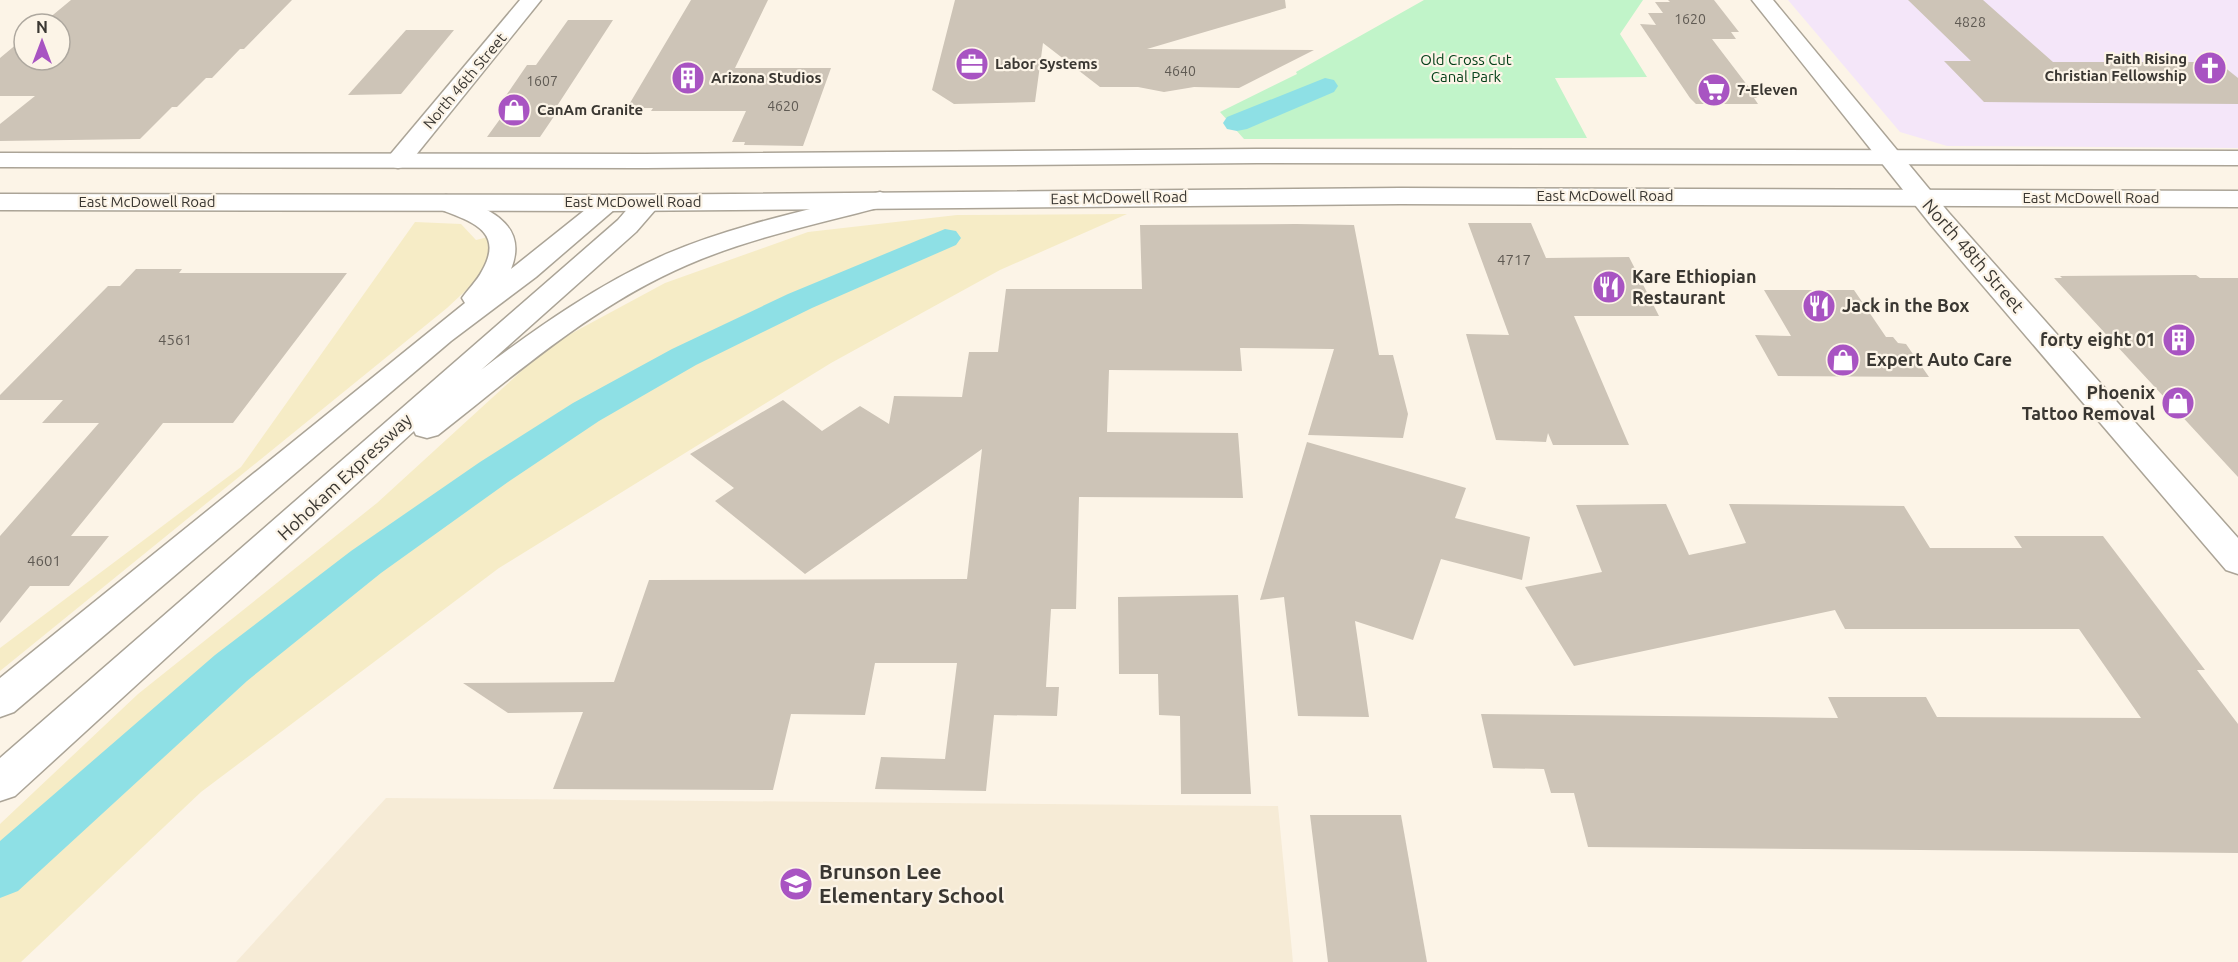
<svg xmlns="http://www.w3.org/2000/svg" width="2238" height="962" font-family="Ubuntu,sans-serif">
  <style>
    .commercial { fill: #f4e6f9 }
    .built { fill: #f6ebd6 }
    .green { fill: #c1f4c9 }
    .sand { fill: #f6ecc6 }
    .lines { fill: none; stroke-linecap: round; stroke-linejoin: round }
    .canal { fill: #8ee0e5; fill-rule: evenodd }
    .building { fill: #cdc4b7 }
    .tertiary-casing { stroke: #aba497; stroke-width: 3 }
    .primary-casing { stroke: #aba497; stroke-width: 3 }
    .motorway-casing { stroke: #aba497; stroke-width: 3 }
    .tertiary { fill: #fff; fill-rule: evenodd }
    .primary { fill: #fff; fill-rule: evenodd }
    .motorway { fill: #fff; fill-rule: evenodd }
    .labels { text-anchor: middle; stroke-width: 4.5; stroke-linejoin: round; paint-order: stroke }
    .far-number-label { font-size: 14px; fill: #5f5a53 }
    .far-poi-label { font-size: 15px; font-weight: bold; fill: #3a3732; stroke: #fcf4e7; text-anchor: start }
    .far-park-label { font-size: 15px; fill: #044019; stroke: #fcf4e7 }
    .far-street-label { font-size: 15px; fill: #3a3732; stroke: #fcf4e7 }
    .number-label { font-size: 15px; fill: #5f5a53 }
    .street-label { font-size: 18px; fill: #3a3732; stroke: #fcf4e7 }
    .poi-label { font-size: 18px; font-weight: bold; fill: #3a3732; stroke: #fcf4e7; text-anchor: start }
    .near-poi-label { font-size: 21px; font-weight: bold; fill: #3a3732; stroke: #fcf4e7; text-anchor: start }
  </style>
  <rect width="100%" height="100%" fill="#fcf4e7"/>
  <polygon class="commercial" points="1788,0 2238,0 2238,148 1947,146 1900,132"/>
  <polygon class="built" points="386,798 1278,806 1293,962 236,962"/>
  <polygon class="green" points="1424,0 1643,0 1620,34 1647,77 1555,78 1587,138 1244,139 1220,112 1297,74 1296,72"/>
  <g class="sand">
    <polygon points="1127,214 1000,270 831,363 499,568 201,792 21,962 0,962 0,824 138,694 377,503 550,345 665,283 808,232 957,215"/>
    <polygon points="415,222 461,224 476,240 488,237 491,254 476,281 447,308 0,671 0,648 241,467"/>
  </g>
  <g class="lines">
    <g class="canal">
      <polygon points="1325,78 1334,80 1338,86 1334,92 1247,129 1237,131 1227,129 1223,123 1227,117"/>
      <polygon points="945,229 956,231 961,238 956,245 812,308 696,365 599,421 508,482 381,573 247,681 18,891 0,898 0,841 215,655 351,551 480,462 573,403 672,349 788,294"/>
    </g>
  </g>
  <g class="building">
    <polygon points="71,0 292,0 244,49 240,49 212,78 206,78 177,107 172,107 140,139 0,141 0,124 35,96 0,96 0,58 24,38 24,60 60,60 60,24 42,24"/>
    <polygon points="691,0 768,0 735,68 831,68 803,146 744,145 745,142 732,142 746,111 651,111 653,108 627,108"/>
    <polygon points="955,0 1285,0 1286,8 1147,49 1314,50 1239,88 1194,87 1164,92 1138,87 1100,87 1043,43 1035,102 954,104 932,90"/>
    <polygon points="1668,0 1714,0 1739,32 1731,32 1736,39 1712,39 1757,98 1754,98 1758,104 1696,104 1690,98 1640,24 1656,25 1648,13 1663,13 1655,2 1670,2"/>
    <polygon points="1908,0 1983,0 2053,62 2218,62 2238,78 2238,104 1984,102 1944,61 1971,61"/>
    <polygon points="568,20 613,20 557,106 561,106 540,137 487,137 516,97 505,97 527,65 536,65"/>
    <polygon points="406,30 454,30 401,94 348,95"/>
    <polygon points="1468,223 1531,223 1546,258 1629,257 1659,316 1574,316 1629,445 1553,445 1548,433 1546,442 1496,440 1466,334 1509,335"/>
    <polygon points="1296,224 1354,225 1379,355 1393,355 1408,414 1403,438 1308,435 1334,349 1240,348 1242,371 1109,370 1107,432 1238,433 1243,498 1079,497 1076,609 1051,609 1046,687 1059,687 1057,716 994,715 986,791 875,789 881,757 945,759 957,663 875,663 865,715 791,714 773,790 553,789 583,712 508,713 463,683 614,682 649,580 967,579 982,449 805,574 715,501 734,488 690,454 783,400 822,431 860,406 889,424 894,396 962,397 969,352 998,352 1006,289 1142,289 1140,225"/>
    <polygon points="136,269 182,269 179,273 347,273 233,423 163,423 71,536 109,536 69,586 30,586 0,623 0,536 99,423 42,423 63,400 0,400 0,395 108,286 120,286"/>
    <polygon points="2185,275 2196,275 2200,278 2238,278 2238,477 2054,278 2062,278 2060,276"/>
    <polygon points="1764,290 1854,290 1886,337 1893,337 1898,343 1906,344 1929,377 1778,376 1755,335 1791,336"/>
    <polygon points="1307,442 1466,488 1455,518 1530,537 1522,580 1441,559 1413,640 1355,621 1369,717 1298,716 1284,597 1260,600"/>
    <polygon points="1666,504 1689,555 1746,543 1729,504 1904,506 1930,548 2022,548 2014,536 2103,536 2205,670 2197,670 2238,724 2238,853 1588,847 1574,793 1551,793 1544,769 1493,768 1481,714 1838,718 1828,697 1926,697 1937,717 2141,718 2079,629 1845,629 1835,610 1574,666 1525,587 1602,572 1576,505"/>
    <polygon points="1238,595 1251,794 1181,794 1180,716 1159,715 1158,674 1119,674 1118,597"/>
    <polygon points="1310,815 1401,815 1427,962 1328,962"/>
  </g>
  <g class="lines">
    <defs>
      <g id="tertiary">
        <polygon points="520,0 541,0 407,166 398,168 389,166 386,161 389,156"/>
        <polygon points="1752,0 1773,0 1949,213 2238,538 2238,574 2226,570 1931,225"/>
      </g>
      <g id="primary">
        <polygon points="1257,149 2238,151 2238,165 1257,163 645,168 0,167 0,153 645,154"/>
        <polygon points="1400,188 2238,191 2238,207 1400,204 609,211 0,210 0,194 609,195"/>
      </g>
      <g id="motorway">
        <path d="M880,192l9,3 4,5 -4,5c-68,18 -137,32 -202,60 -93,40 -170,108 -249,170l-11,3 -11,-3 -2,-4 -399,365 -15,5v-43l618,-538c12,-13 20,-28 40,-23l4,5 -26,30 -155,138c58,-44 118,-86 185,-116 68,-29 142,-44 214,-62z"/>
        <path d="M446,195c37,10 84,27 65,74l89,-71 9,-3 9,3 4,5 -86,74 -85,64 -437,371 -14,5v-39l465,-375 -3,-5c6,-9 15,-17 20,-27 24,-42 -14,-50 -45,-63l-4,-5 4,-5z"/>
      </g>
    </defs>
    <use href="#tertiary" class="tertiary-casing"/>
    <use href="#primary" class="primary-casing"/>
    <use href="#motorway" class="motorway-casing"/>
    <use href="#tertiary" class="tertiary"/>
    <use href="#primary" class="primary"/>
    <use href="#motorway" class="motorway"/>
  </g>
  <defs>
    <symbol id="office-disc" viewBox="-11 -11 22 22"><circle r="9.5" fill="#a854c2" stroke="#fcf4e7"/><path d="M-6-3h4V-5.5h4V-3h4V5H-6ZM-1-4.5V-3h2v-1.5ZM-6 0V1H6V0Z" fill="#fff"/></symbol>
    <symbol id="church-disc" viewBox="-11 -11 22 22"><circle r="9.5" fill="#a854c2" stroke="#fcf4e7"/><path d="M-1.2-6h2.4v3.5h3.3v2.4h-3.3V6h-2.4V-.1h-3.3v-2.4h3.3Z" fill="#fff"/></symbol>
    <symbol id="building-disc" viewBox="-11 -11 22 22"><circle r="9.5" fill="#a854c2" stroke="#fcf4e7"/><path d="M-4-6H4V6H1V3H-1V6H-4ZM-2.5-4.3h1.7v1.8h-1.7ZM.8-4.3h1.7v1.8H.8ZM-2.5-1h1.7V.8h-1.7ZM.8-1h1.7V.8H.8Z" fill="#fff"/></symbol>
    <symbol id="supermarket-disc" viewBox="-11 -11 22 22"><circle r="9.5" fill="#a854c2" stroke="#fcf4e7"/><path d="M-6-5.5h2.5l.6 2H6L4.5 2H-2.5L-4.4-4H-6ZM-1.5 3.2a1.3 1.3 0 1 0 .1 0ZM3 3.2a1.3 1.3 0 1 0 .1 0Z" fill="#fff"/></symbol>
    <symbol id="shop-disc" viewBox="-11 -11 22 22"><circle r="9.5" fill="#a854c2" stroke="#fcf4e7"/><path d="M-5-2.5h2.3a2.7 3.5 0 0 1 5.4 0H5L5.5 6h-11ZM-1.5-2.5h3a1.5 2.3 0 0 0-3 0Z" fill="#fff"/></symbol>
    <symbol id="restaurant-disc" viewBox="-11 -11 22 22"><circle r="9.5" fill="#a854c2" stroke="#fcf4e7"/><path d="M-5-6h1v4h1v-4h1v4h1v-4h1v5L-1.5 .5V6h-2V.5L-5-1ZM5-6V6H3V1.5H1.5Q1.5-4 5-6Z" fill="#fff"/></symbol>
    <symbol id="school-disc" viewBox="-11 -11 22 22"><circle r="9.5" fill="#a854c2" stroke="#fcf4e7"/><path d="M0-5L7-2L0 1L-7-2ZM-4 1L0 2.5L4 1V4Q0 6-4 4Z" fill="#fff"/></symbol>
  </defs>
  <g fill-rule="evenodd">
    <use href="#office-disc" x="953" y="45" width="38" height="38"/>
    <use href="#church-disc" x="2191" y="49" width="38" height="38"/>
    <use href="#building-disc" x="669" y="59" width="38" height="38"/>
    <use href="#supermarket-disc" x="1695" y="71" width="38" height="38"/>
    <use href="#shop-disc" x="495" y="91" width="38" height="38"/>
    <use href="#restaurant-disc" x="1590" y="268" width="38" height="38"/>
    <use href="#restaurant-disc" x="1800" y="287" width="38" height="38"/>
    <use href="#building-disc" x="2160" y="321" width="38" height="38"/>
    <use href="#shop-disc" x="1824" y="341" width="38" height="38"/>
    <use href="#shop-disc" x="2159" y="384" width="38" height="38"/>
    <use href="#school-disc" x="777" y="865" width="38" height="38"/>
  </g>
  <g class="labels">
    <g class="far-number-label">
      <text x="1690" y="24">1620</text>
      <text x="1970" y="27">4828</text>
      <text x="1180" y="76">4640</text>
      <text x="542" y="86">1607</text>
      <text x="783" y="111">4620</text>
    </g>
    <g class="far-poi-label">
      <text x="2187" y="64" text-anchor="end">Faith Rising<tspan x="2187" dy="17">Christian Fellowship</tspan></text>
      <text x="995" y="69">Labor Systems</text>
      <text x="711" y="83">Arizona Studios</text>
      <text x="1737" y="95">7-Eleven</text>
      <text x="537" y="115">CanAm Granite</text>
    </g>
    <g class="far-park-label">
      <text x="1466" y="65">Old Cross Cut<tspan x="1466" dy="17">Canal Park</tspan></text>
    </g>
    <g class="far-street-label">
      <text transform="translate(465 81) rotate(-50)" y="5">North 46th Street</text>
      <text x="1605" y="201">East McDowell Road</text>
      <text transform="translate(1119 198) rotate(-1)" y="5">East McDowell Road</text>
      <text x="2091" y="203">East McDowell Road</text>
      <text x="147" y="207">East McDowell Road</text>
      <text x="633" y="207">East McDowell Road</text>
    </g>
    <g class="number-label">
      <text x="1514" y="265">4717</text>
      <text x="175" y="345">4561</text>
      <text x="44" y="566">4601</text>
    </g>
    <g class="street-label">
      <text transform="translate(1973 256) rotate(49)" y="6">North 48th Street</text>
      <text transform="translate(345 477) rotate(-43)" y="6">Hohokam Expressway</text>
    </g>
    <g class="poi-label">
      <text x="1632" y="283">Kare Ethiopian<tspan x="1632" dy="21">Restaurant</tspan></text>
      <text x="1842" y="312">Jack in the Box</text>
      <text x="2156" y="346" text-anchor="end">forty eight 01</text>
      <text x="1866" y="366">Expert Auto Care</text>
      <text x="2155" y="399" text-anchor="end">Phoenix<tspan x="2155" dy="21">Tattoo Removal</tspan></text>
    </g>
    <g class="near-poi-label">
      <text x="819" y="879">Brunson Lee<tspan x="819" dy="24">Elementary School</tspan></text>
    </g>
  </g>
  <g transform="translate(42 42)"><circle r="28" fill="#fcf4e7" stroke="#aea89f" stroke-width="1.5"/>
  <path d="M0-4.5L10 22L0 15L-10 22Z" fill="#a854c2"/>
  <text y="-9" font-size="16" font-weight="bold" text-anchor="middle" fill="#3a3732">N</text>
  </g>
</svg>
